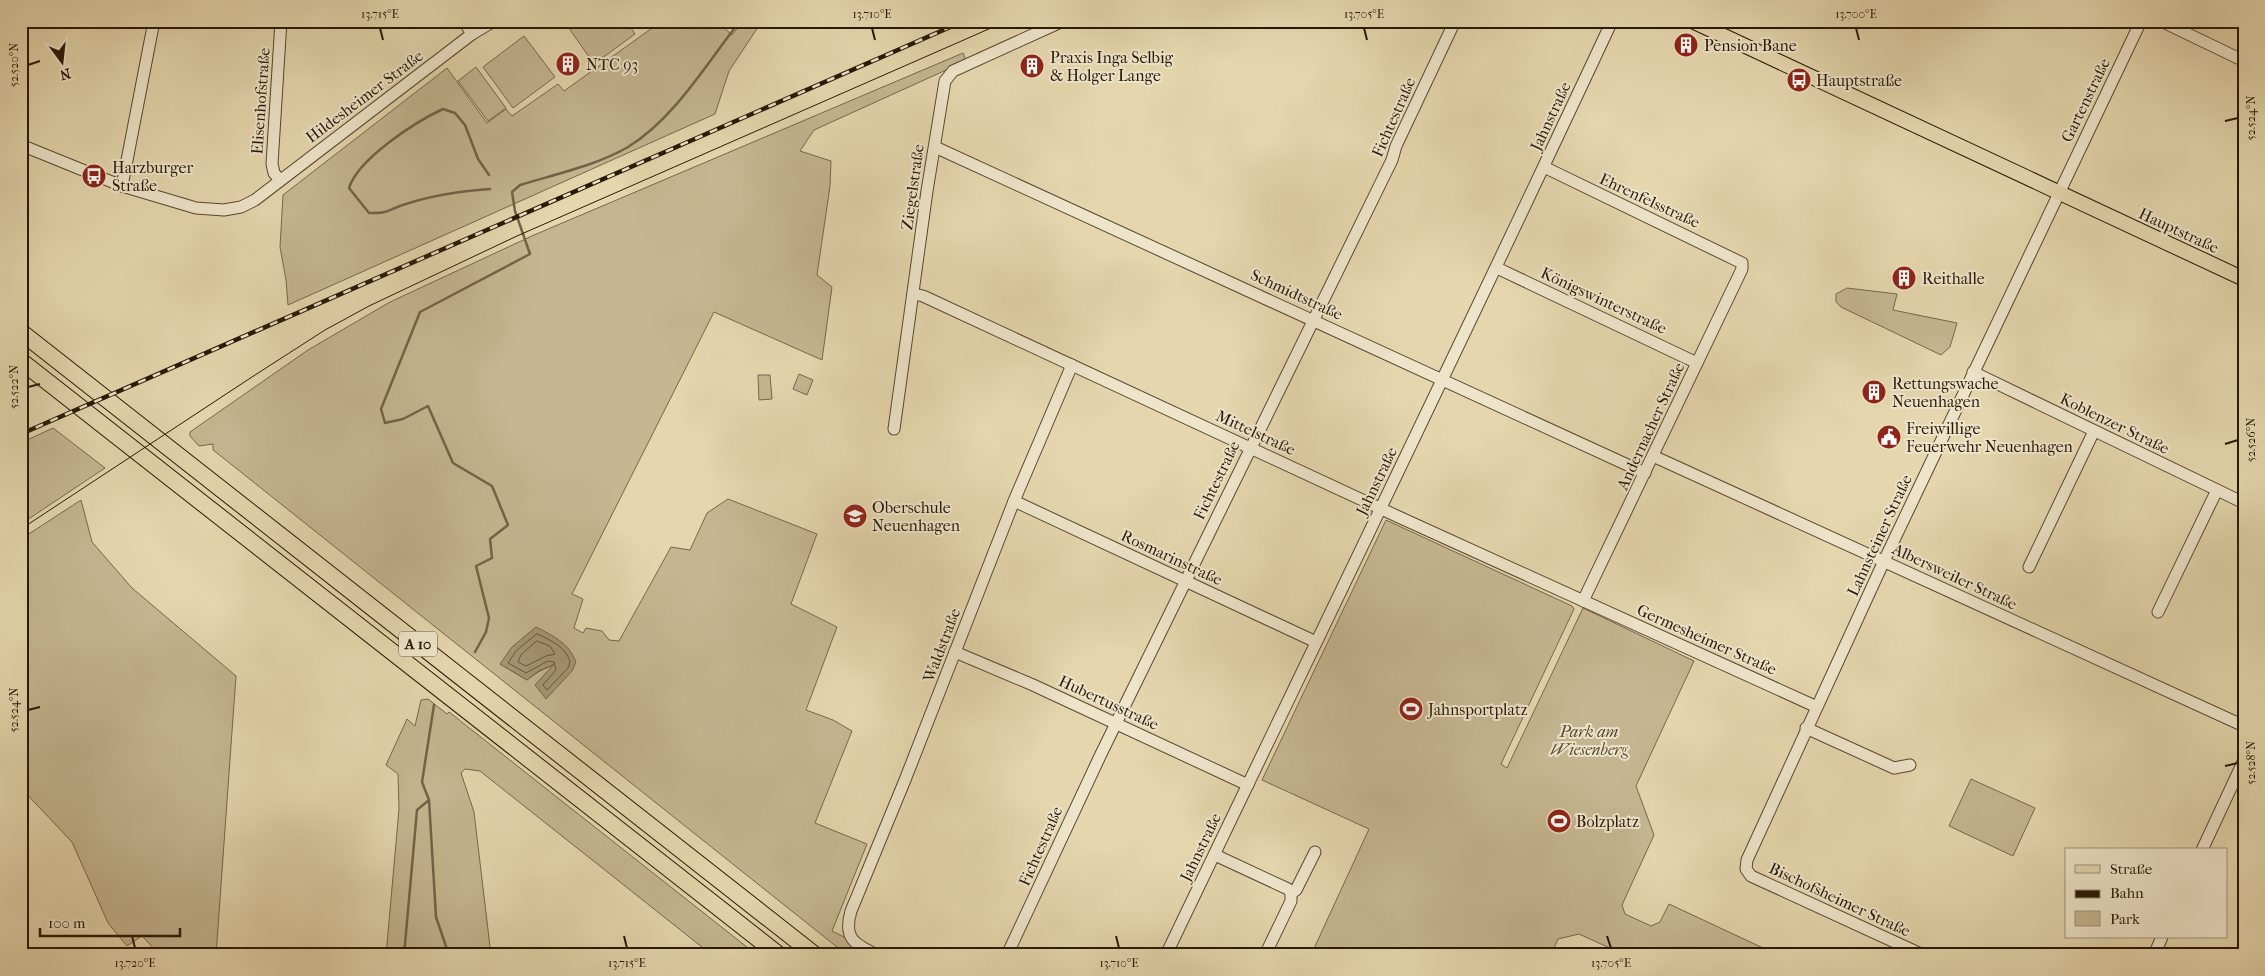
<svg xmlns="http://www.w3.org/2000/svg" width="2265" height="976" font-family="'IM FELL French Canon',serif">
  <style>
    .green { fill: #c5b691; stroke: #76674c; fill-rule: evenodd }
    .water { fill: #a59574; stroke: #736348 }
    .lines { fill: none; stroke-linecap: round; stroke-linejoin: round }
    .shore { stroke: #66563d; stroke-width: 1 }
    .stream { stroke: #736348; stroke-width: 2.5 }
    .minor-casing { stroke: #574830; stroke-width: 13 }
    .major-casing { stroke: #281806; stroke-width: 16 }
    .highway-casing { stroke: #281806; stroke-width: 18 }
    .minor { stroke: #eee4ca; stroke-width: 11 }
    .major { stroke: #e5d6ad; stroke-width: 14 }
    .highway { stroke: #e5d6ad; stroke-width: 16 }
    .tram { stroke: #281806; stroke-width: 1 }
    .rail-casing { stroke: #281806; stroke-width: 4.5 }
    .rail { stroke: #eee4ca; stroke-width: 2.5; stroke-dasharray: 8; stroke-linecap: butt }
    .ticks { fill: none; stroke: #281806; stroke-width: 2 }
    .labels { text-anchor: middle; stroke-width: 4; stroke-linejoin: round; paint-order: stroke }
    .shield { fill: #eee4ca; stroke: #635541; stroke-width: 1 }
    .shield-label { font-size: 15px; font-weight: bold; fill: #281806 }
    .poi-label { font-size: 16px; fill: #281806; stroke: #eee4ca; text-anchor: start }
    .street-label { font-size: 16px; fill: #281806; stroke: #eee4ca }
    .park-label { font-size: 16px; font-style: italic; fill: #574730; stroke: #eee4ca }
    .neatline { fill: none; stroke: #281806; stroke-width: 2 }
    .ticks-label { font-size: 12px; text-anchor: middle; fill: #281806 }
  </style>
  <rect width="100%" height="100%" fill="#e5d6ad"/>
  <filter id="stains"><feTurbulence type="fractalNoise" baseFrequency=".004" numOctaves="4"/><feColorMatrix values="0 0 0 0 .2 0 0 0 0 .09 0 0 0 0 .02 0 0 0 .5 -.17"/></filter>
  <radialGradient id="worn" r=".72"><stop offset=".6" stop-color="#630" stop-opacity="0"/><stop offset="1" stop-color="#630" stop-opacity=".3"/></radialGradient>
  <g class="green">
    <polygon points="564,21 626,21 635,34 594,64"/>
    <polygon points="662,21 717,21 732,35 743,21 762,21 729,71 715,114 288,305 286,280 280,247 283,195 447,68 487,123 506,109 512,116 558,84 564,91"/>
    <polygon points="524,36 555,77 513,108 483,67"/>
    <path d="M963,53l3,8 -152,69 -14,21 31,10 -1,25 -13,89 15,12 -10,73 -108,-48 -142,282 11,5 -9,29 9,5 3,-5 16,3 7,9 10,1 52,-94 19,3 17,-37 21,-14 89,35 -26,70 46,23 -31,83 27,10 19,11 -37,92 52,21 -35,87 18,9 18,15h-21l-625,-498 -9,-7v-6l-14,2 -9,-10v-4l118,-82 82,-48 144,-67zM576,662c-19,1 -33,5 -49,18l-27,-16z"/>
    <polygon points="476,67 506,108 488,121 458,81"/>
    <polygon points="1847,288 1897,294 1893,310 1957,323 1950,347 1941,355 1841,307 1836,302 1836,294"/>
    <polygon points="799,374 813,380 807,395 793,389"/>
    <polygon points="758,375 770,375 772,399 759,400"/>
    <polygon points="53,428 105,468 21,524 21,444 25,441"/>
    <polygon points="81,500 92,542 132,588 236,676 216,955 160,955 142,936 127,946 108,923 72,842 21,788 21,539"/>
    <polygon points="1386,520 1572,606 1574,609 1501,764 1507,768 1583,608 1694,661 1636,786 1654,835 1622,905 1625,914 1651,926 1660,922 1669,904 1778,955 1625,955 1579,934 1558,939 1551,955 1311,955 1369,829 1262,780"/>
    <polygon points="428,699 447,714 449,712 757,955 712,955 480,771 465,769 461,773 474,812 491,955 386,955 399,809 398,774 386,765 407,719 415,726 421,700"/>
    <polygon points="1971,779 2035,808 2013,856 1949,826"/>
  </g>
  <path class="water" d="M536,627c17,9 33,16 40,35l-4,9 -26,28 -11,-14 19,-21 -17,8 -10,8 -27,-16 12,-17z"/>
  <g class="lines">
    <g class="shore">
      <path d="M537,634c14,6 28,13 33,27l-2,7 -21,22 -4,-5 13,-15 -2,-8 -6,-1 -22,12 -18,-10 8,-12z"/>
      <polygon points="537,641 550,646 555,654 546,656 526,666 518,662 521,655"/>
    </g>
    <g class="stream">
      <path d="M489,175l-11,-16 -13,-34 -10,-12 -12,-4c-28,13 -85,50 -94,79l20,25c21,1 19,-4 37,-9 27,-9 56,-13 84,-15"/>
      <path d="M475,652l11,-20 3,-14 -13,-52 16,-8 -2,-19 18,-14 -16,-39 -39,-23 -25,-57 -25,13 -18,4 -4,-14 39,-97 110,-58 -15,-43 -3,-19 8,-7c36,-11 75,-19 108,-38 46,-28 79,-84 112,-126"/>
      <polyline points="434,705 422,782 429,800 436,917 449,955"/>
      <polyline points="404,955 417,810 429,800"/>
    </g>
    <defs>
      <g id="minor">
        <polyline points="464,21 472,34"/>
        <polyline points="2161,21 2244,61"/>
        <polyline points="21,31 25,21"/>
        <polyline points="21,145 122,186 196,208 224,210 241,207 255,200 472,34 494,21"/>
        <polyline points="935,147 1645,473"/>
        <polyline points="1544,167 1742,263 1742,269 1583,601"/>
        <polyline points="280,180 274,173 272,164 281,21"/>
        <polyline points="122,186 154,21"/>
        <polyline points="1497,268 1697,363"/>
        <polyline points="914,294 923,296 1401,518 1817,707"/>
        <polyline points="1973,372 2244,503"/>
        <polyline points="894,429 927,191 945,81 953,71 1063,21"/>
        <polyline points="1653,456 2244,726"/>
        <polyline points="1014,501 1316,642"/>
        <polyline points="2029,567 2094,431"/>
        <polyline points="2158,612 2217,490"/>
        <polyline points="955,652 1033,685 1248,785"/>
        <polyline points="1806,728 1894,768 1910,765"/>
        <polyline points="2202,850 2244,760"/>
        <polyline points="1215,855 1288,889 1291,893 1291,901 1265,955"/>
        <polyline points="1291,893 1296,890 1315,852"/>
        <path d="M877,955c-23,-11 -34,-17 -26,-44l54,-131 109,-279 58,-136"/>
        <polyline points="1007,955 1101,754 1392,160 1396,146 1455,21"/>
        <path d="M1166,955c149,-311 300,-621 446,-934"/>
        <polyline points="1923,955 1751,876 1746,869 1747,860 1884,561 2141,21"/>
        <polyline points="2154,955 2162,937"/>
      </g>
      <polyline id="major" points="1692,21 2244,279"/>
      <g id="highway">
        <polyline points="21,332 815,955"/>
        <polyline points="21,361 779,955"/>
      </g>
    </defs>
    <use href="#minor" class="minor-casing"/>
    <use href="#major" class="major-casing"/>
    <use href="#highway" class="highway-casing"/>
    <use href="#minor" class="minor"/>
    <use href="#major" class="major"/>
    <use href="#highway" class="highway"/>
    <polyline class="tram" points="21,529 255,375 325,330 369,306 517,236 1007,21"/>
    <defs>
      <polyline id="rail" points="21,434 964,21"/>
    </defs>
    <use href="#rail" class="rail-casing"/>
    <use href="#rail" class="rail"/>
  </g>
  <path class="ticks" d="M380,28l3,12M872,28l3,12M1364,28l3,12M1856,28l3,12M28,65l12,-4M2225,121l13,-3M28,387l12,-3M2225,444l13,-4M28,710l12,-3M2225,766l13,-3M132,936l3,12M624,936l3,12M1116,936l3,12M1607,936l4,12"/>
  <defs>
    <symbol id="building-disc" viewBox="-11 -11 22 22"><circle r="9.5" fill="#8f2418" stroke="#eee4ca"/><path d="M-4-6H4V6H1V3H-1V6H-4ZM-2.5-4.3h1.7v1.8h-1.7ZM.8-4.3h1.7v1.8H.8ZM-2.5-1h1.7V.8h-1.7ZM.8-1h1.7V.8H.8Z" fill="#fff"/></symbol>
    <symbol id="bus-disc" viewBox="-11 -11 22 22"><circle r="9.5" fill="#8f2418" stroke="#eee4ca"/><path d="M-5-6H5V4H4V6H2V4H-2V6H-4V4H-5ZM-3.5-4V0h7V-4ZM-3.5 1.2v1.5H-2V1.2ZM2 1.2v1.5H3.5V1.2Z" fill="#fff"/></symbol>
    <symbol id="civic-disc" viewBox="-11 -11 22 22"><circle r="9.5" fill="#8f2418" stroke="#eee4ca"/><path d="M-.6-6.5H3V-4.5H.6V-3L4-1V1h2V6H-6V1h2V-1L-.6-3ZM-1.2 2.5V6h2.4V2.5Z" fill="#fff"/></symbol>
    <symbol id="school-disc" viewBox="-11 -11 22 22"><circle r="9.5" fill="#8f2418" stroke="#eee4ca"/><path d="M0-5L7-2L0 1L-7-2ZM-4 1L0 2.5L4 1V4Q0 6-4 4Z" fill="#fff"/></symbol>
    <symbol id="stadium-disc" viewBox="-11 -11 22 22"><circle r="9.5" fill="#8f2418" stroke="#eee4ca"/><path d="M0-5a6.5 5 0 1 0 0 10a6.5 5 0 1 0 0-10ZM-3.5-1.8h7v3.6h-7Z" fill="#fff"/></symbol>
  </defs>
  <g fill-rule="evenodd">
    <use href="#building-disc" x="1672" y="31" width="28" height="28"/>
    <use href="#building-disc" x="554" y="50" width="28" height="28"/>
    <use href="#building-disc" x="1018" y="52" width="28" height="28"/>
    <use href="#bus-disc" x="1785" y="66" width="28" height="28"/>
    <use href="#bus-disc" x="80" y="162" width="28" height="28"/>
    <use href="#building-disc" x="1890" y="264" width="28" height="28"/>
    <use href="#building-disc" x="1860" y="378" width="28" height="28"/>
    <use href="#civic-disc" x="1875" y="423" width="28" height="28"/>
    <use href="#school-disc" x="841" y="502" width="28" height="28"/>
    <use href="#stadium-disc" x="1397" y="695" width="28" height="28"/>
    <use href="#stadium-disc" x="1545" y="807" width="28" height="28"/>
  </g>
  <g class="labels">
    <rect class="shield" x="399" y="631.5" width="38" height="25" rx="4"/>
    <g class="shield-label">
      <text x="418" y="649">A 10</text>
    </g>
    <g class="poi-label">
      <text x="1704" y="51">Pension Bane</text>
      <text x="1050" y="63">Praxis Inga Selbig<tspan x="1050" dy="18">&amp; Holger Lange</tspan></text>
      <text x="586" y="70">NTC 93</text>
      <text x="1816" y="86">Hauptstraße</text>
      <text x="112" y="173">Harzburger<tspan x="112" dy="18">Straße</tspan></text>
      <text x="1922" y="284">Reithalle</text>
      <text x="1892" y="389">Rettungswache<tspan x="1892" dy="18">Neuenhagen</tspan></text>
      <text x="1906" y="434">Freiwillige<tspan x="1906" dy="18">Feuerwehr Neuenhagen</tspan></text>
      <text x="872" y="513">Oberschule<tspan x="872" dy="18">Neuenhagen</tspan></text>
      <text x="1428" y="715">Jahnsportplatz</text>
      <text x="1576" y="827">Bolzplatz</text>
    </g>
    <g class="street-label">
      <text transform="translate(364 96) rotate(-37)" y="6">Hildesheimer Straße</text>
      <text transform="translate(2085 100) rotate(-64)" y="6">Gartenstraße</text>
      <text transform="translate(260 101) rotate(-86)" y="6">Elisenhofstraße</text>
      <text transform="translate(1550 116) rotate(-65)" y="6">Jahnstraße</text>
      <text transform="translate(1393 117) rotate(-66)" y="6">Fichtestraße</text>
      <text transform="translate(912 187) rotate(-82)" y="6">Ziegelstraße</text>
      <text transform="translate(1650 200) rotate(25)" y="6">Ehrenfelsstraße</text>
      <text transform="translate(2179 230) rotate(25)" y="6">Hauptstraße</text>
      <text transform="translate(1297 294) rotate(25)" y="6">Schmidtstraße</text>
      <text transform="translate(1604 300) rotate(25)" y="6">Königswinterstraße</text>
      <text transform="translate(2115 423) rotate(26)" y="6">Koblenzer Straße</text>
      <text transform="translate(1650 426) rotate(-65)" y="6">Andernacher Straße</text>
      <text transform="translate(1256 432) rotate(25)" y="6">Mittelstraße</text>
      <text transform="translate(1216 480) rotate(-64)" y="6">Fichtestraße</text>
      <text transform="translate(1376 481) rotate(-64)" y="6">Jahnstraße</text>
      <text transform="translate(1879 535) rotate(-65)" y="6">Lahnsteiner Straße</text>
      <text transform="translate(1172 557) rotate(25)" y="6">Rosmarinstraße</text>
      <text transform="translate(1955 576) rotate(25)" y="6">Albersweiler Straße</text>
      <text transform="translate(1707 639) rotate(24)" y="6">Germesheimer Straße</text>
      <text transform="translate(941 645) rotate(-69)" y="6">Waldstraße</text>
      <text transform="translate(1109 702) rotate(25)" y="6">Hubertusstraße</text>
      <text transform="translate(1040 846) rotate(-66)" y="6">Fichtestraße</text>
      <text transform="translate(1200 847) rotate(-64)" y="6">Jahnstraße</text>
      <text transform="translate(1840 899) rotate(25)" y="6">Bischofsheimer Straße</text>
    </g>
    <g class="park-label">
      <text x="1589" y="737">Park am<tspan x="1589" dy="18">Wiesenberg</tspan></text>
    </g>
  </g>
  <rect width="2265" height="976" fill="none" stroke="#e5d6ad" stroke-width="55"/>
  <rect x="2065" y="848" width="162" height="90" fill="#eee4ca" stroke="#9f927c"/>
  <rect x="2075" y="865" width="25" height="8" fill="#e5d6ad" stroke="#9f927c"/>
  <text x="2110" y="874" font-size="15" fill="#281806">Straße</text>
  <rect x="2075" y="890" width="25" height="8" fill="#281806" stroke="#9f927c"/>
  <text x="2110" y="898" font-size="15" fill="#281806">Bahn</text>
  <rect x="2075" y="911" width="25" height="15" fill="#c5b691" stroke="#9f927c"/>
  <text x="2110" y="924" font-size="15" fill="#281806">Park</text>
  <g transform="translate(62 62) rotate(165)" stroke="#eee4ca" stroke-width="4" paint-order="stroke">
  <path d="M0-4L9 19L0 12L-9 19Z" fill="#281806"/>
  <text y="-8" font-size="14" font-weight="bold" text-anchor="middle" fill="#281806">N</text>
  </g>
  <path d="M40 928v8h140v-8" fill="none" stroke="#281806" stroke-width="2.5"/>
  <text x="48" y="928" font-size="15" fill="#281806" stroke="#eee4ca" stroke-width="4" paint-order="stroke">100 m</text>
  <rect x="28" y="28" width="2210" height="920" class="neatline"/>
  <g class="ticks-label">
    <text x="380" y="18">13.715°E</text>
    <text x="872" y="18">13.710°E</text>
    <text x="1364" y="18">13.705°E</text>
    <text x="1856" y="18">13.700°E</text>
    <text transform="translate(14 65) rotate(-90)" y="4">52.520°N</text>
    <text transform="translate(2251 118) rotate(-90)" y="4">52.524°N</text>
    <text transform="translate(14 387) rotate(-90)" y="4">52.522°N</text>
    <text transform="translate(2251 440) rotate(-90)" y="4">52.526°N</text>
    <text transform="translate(14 710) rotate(-90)" y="4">52.524°N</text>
    <text transform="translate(2251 763) rotate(-90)" y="4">52.528°N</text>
    <text x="135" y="967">13.720°E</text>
    <text x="627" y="967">13.715°E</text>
    <text x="1119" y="967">13.710°E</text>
    <text x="1611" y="967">13.705°E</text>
  </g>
  <rect width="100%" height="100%" filter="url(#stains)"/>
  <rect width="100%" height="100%" fill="url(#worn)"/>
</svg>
